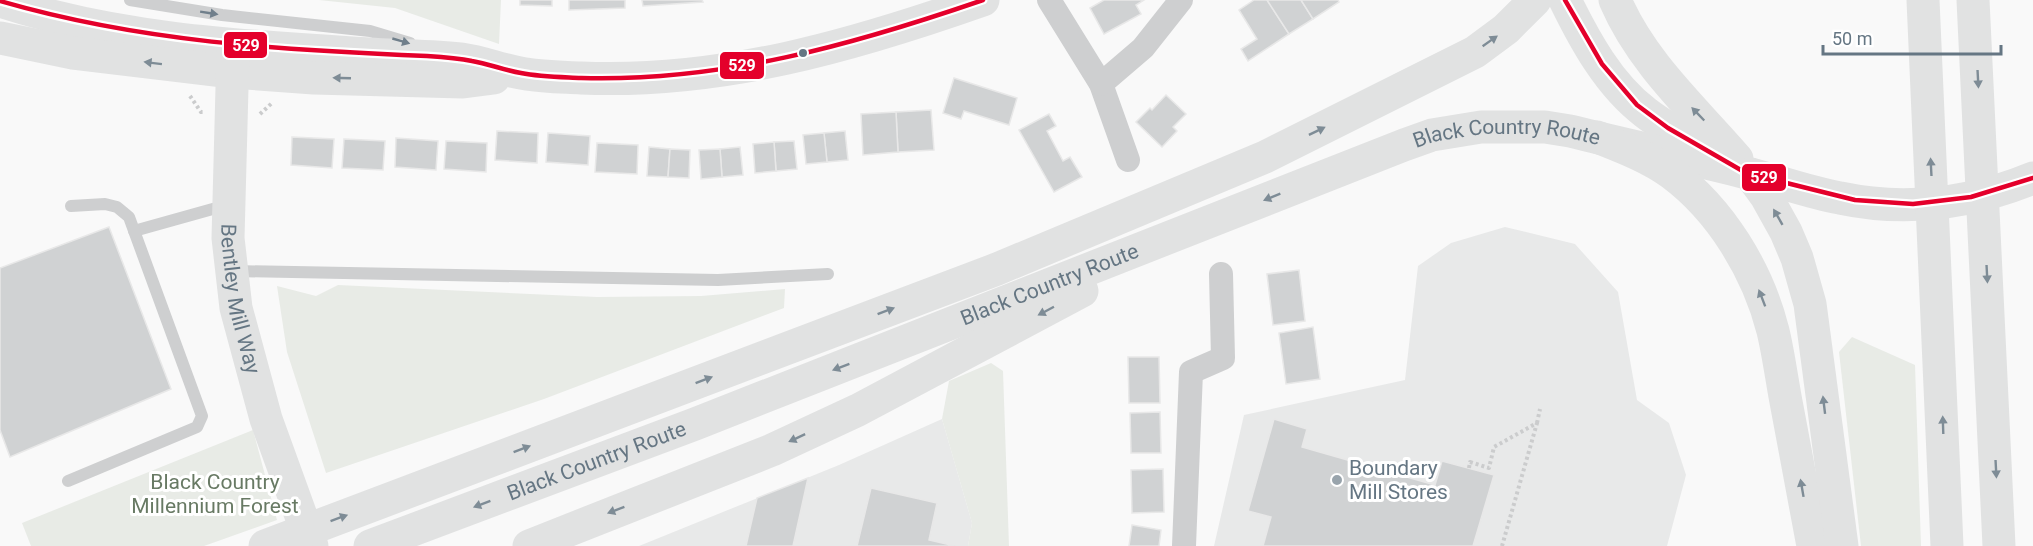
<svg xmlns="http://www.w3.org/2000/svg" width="2033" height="546" font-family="Roboto,sans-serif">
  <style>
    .built { fill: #e8e9e9 }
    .green { fill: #e8ebe6 }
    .building { fill: #d0d2d3; stroke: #e8e8e8; stroke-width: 1.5 }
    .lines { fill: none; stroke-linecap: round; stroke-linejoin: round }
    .path { stroke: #cbcccd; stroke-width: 4; stroke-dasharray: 3 3; stroke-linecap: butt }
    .service { stroke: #cecfd0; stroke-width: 12 }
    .minor { stroke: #cecfd0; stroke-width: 24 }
    .secondary { stroke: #e1e2e2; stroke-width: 33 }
    .trunk { stroke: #e1e2e2; stroke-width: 33 }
    .motorway { stroke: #e1e2e2; stroke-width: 33 }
    .bus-1-casing { stroke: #fff; stroke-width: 9 }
    .bus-1 { stroke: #e4002b; stroke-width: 4.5 }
    .oneway { fill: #707f8b }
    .oneway2 { fill: #7e8c96 }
    .bus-dot { fill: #657683; stroke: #fff; stroke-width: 2 }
    .poi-dot { fill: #99a4ac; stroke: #fff; stroke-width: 2 }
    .labels { text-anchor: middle; stroke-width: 6; stroke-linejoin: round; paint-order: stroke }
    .street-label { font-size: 21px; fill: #657683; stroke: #fff }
    .poi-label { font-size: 21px; fill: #657683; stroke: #fff; text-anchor: start }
    .park-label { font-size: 21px; fill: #687a64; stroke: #fff }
    .line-badge { stroke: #fff; stroke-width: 2 }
    .badge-label { font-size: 16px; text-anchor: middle; font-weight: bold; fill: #fff }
  </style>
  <rect width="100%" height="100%" fill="#f9f9f9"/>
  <g class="built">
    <polygon points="1505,227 1575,244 1618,292 1637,400 1669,423 1686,475 1667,546 1214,546 1244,415 1405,380 1418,266 1451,243"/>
    <polygon points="942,419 972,523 968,546 639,546 839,465"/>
  </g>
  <g class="green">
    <polygon points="319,0 501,0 499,44 395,8"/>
    <polygon points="338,285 597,297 701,296 785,289 784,308 544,399 326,473 287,352 277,286 316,296"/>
    <polygon points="1852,337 1915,365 1921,546 1861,546 1839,352"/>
    <polygon points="991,363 1003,371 1009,546 968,546 972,523 942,419 949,381"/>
    <polygon points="253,430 277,520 204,546 31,546 22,523"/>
  </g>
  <g class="building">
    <polygon points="520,0 552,0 552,6 520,5"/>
    <polygon points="569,0 625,0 625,8 569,10"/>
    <polygon points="642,0 702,0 703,2 643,6"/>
    <polygon points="1104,0 1144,0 1136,5 1141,14 1104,34 1090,8"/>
    <polygon points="1254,0 1267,0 1289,34 1248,61 1241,49 1257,39 1239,10"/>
    <polygon points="1267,0 1301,0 1313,19 1289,34"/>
    <polygon points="1301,0 1338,0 1339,2 1313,19"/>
    <polygon points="954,78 1017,98 1009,125 964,111 961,119 943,113"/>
    <polygon points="1166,95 1186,114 1173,127 1177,131 1162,147 1136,122 1150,108 1152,110"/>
    <polygon points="931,110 934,150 898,152 896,112"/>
    <polygon points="896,112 898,152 863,155 861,114"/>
    <polygon points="1049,114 1056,126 1047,131 1063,161 1070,157 1082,177 1054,192 1019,130"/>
    <polygon points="497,131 538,133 537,163 495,160"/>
    <polygon points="845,131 848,160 827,162 824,133"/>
    <polygon points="548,133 590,136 588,165 546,162"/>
    <polygon points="824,133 827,162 806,164 803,135"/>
    <polygon points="292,137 334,139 332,168 291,165"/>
    <polygon points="396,138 438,141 436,170 395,167"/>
    <polygon points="344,139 385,141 383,170 342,168"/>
    <polygon points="446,141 487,143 486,172 444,169"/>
    <polygon points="794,141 797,169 776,171 774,142"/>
    <polygon points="774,142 776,171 755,173 753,144"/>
    <polygon points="597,143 638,145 637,174 595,172"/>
    <polygon points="649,147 670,149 668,177 647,176"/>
    <polygon points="740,147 743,175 722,177 720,149"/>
    <polygon points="670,149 690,150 689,178 668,177"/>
    <polygon points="720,149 722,177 701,179 699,150"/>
    <polygon points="109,227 171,389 10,457 0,430 0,268"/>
    <polygon points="1299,270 1305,321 1273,325 1267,274"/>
    <polygon points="1313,327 1320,379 1286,384 1279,333"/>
    <polygon points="1128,357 1159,357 1160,403 1129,403"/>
    <polygon points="1160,412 1161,453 1131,453 1130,413"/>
    <polygon points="1274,419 1307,429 1302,447 1435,485 1442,461 1494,475 1473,546 1263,546 1271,517 1248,511"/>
    <polygon points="1163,469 1164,512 1132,513 1131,470"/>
    <polygon points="808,478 793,546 746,546 757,498"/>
    <polygon points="871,488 937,503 929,540 955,546 857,546"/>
    <polygon points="1132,525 1161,530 1159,546 1129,546"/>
  </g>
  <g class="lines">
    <g class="path">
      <polyline points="190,96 201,112 205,112"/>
      <polyline points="260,114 272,103"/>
      <polyline points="1537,423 1540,409"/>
      <polyline points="1469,468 1470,462 1489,468 1494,447 1537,423 1502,546"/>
    </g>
    <g class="service">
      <polyline points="130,0 222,15 370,31 410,43"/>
      <polyline points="134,231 227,205"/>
      <polyline points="235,271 718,280 828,274"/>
      <polyline points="68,481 197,427 202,416 129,217 117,207 105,204 71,206"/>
    </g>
    <g class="minor">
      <polyline points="1049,0 1101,84 1128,160"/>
      <polyline points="1101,84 1143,48 1181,0"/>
      <polyline points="1184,546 1191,372 1223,358 1221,274"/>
    </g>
    <g class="secondary">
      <path d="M0,1c124,41 257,46 387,54 25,1 51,1 75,4 22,3 42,12 64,15 18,3 37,3 55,4 140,6 271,-32 402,-78"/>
      <polyline points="0,38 73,53 232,72 314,78 463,82 494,78"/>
      <path id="s1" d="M233,50l-5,188 8,70 30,111 46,127"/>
    </g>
    <g class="trunk">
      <path d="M1565,0c20,41 44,85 81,113 21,16 45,29 67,42"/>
      <path d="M1615,0c27,63 78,108 122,159"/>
      <polyline points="265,546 997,269 1265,157 1475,52 1506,29 1535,0"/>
      <path id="s2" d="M370,546l325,-122 709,-279 28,-10 49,-8h64l25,4c56,14 113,26 169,40 34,8 67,21 101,27 66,14 132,5 193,-20"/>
      <polyline points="529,546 772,450 858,410 1082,291"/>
    </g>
    <g class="motorway">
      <polyline points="1923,0 1947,546"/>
      <polyline points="1973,0 1999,546"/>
      <path d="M1597,137c25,10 52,20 74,36 50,37 87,98 102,158 6,25 9,51 14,76 9,46 17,93 26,139"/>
      <polyline points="1750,174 1766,196 1786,232 1797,258 1810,304 1842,546"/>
    </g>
    <defs>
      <g id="bus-1">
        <polyline points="1565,0 1602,64 1637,105 1668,128 1746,173 1855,200 1913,204 1971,197 2033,178"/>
        <path d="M0,1c141,41 281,49 427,55 15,1 30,2 45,5 17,3 32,9 49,12 20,4 40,4 60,5 140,4 271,-33 402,-78"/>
      </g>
    </defs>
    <use href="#bus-1" class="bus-1-casing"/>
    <use href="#bus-1" class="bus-1"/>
  </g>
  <defs><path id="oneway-solid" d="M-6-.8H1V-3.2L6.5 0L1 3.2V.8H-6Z" transform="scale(1.5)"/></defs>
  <g class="oneway">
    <use href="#oneway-solid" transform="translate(209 13) rotate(9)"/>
    <use href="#oneway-solid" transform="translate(401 41) rotate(16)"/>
  </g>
  <g class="oneway2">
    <use href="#oneway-solid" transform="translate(1490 41) rotate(-35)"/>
    <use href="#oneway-solid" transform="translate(153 63) rotate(-173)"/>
    <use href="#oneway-solid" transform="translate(342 78) rotate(-178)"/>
    <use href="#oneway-solid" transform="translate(1978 79) rotate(87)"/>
    <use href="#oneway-solid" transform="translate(1698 114) rotate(-134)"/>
    <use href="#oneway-solid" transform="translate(1317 131) rotate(-26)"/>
    <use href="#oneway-solid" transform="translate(1931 167) rotate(-93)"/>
    <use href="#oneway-solid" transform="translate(1272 197) rotate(158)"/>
    <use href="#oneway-solid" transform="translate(1778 217) rotate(-120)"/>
    <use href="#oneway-solid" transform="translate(1987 274) rotate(87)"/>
    <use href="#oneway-solid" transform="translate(1762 298) rotate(-111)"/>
    <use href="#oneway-solid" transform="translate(886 311) rotate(-21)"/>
    <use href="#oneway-solid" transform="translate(1046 311) rotate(152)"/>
    <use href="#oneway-solid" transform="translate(841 367) rotate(159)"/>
    <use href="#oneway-solid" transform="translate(704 380) rotate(-21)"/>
    <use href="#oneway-solid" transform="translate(1824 405) rotate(-97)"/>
    <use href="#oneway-solid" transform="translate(1943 425) rotate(-92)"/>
    <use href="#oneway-solid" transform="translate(797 438) rotate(155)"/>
    <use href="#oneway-solid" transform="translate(522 449) rotate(-21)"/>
    <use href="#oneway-solid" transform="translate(1996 469) rotate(87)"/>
    <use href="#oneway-solid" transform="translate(1802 488) rotate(-100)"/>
    <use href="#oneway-solid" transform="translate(482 504) rotate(159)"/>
    <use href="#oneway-solid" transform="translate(616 510) rotate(159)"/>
    <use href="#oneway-solid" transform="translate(339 518) rotate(-20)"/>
  </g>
  <circle class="bus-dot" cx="803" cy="53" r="5"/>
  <circle class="poi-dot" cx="1337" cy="480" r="6"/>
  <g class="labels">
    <g class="street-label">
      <text dy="7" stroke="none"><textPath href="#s2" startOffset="1214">Black Country Route</textPath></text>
      <text dy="7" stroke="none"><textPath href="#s2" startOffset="728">Black Country Route</textPath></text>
      <text dy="7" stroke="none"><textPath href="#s1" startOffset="250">Bentley Mill Way</textPath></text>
      <text dy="7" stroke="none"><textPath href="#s2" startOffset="242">Black Country Route</textPath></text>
    </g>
    <g class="poi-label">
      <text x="1349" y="475">Boundary<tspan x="1349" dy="24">Mill Stores</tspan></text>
    </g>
    <g class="park-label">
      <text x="215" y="489">Black Country<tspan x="215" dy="24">Millennium Forest</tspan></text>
    </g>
  </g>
  <g class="line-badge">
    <rect x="223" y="31" width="45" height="28" rx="6" fill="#e4002b"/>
    <rect x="719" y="51" width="46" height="29" rx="6" fill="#e4002b"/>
    <rect x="1741" y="163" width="46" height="29" rx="6" fill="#e4002b"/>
  </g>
  <g class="badge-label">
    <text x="246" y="51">529</text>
    <text x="742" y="71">529</text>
    <text x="1764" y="183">529</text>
  </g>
  <path d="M1823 45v9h178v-9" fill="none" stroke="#657683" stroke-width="3"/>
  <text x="1832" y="45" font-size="18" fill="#657683" stroke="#ffffff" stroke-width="4.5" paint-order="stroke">50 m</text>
</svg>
